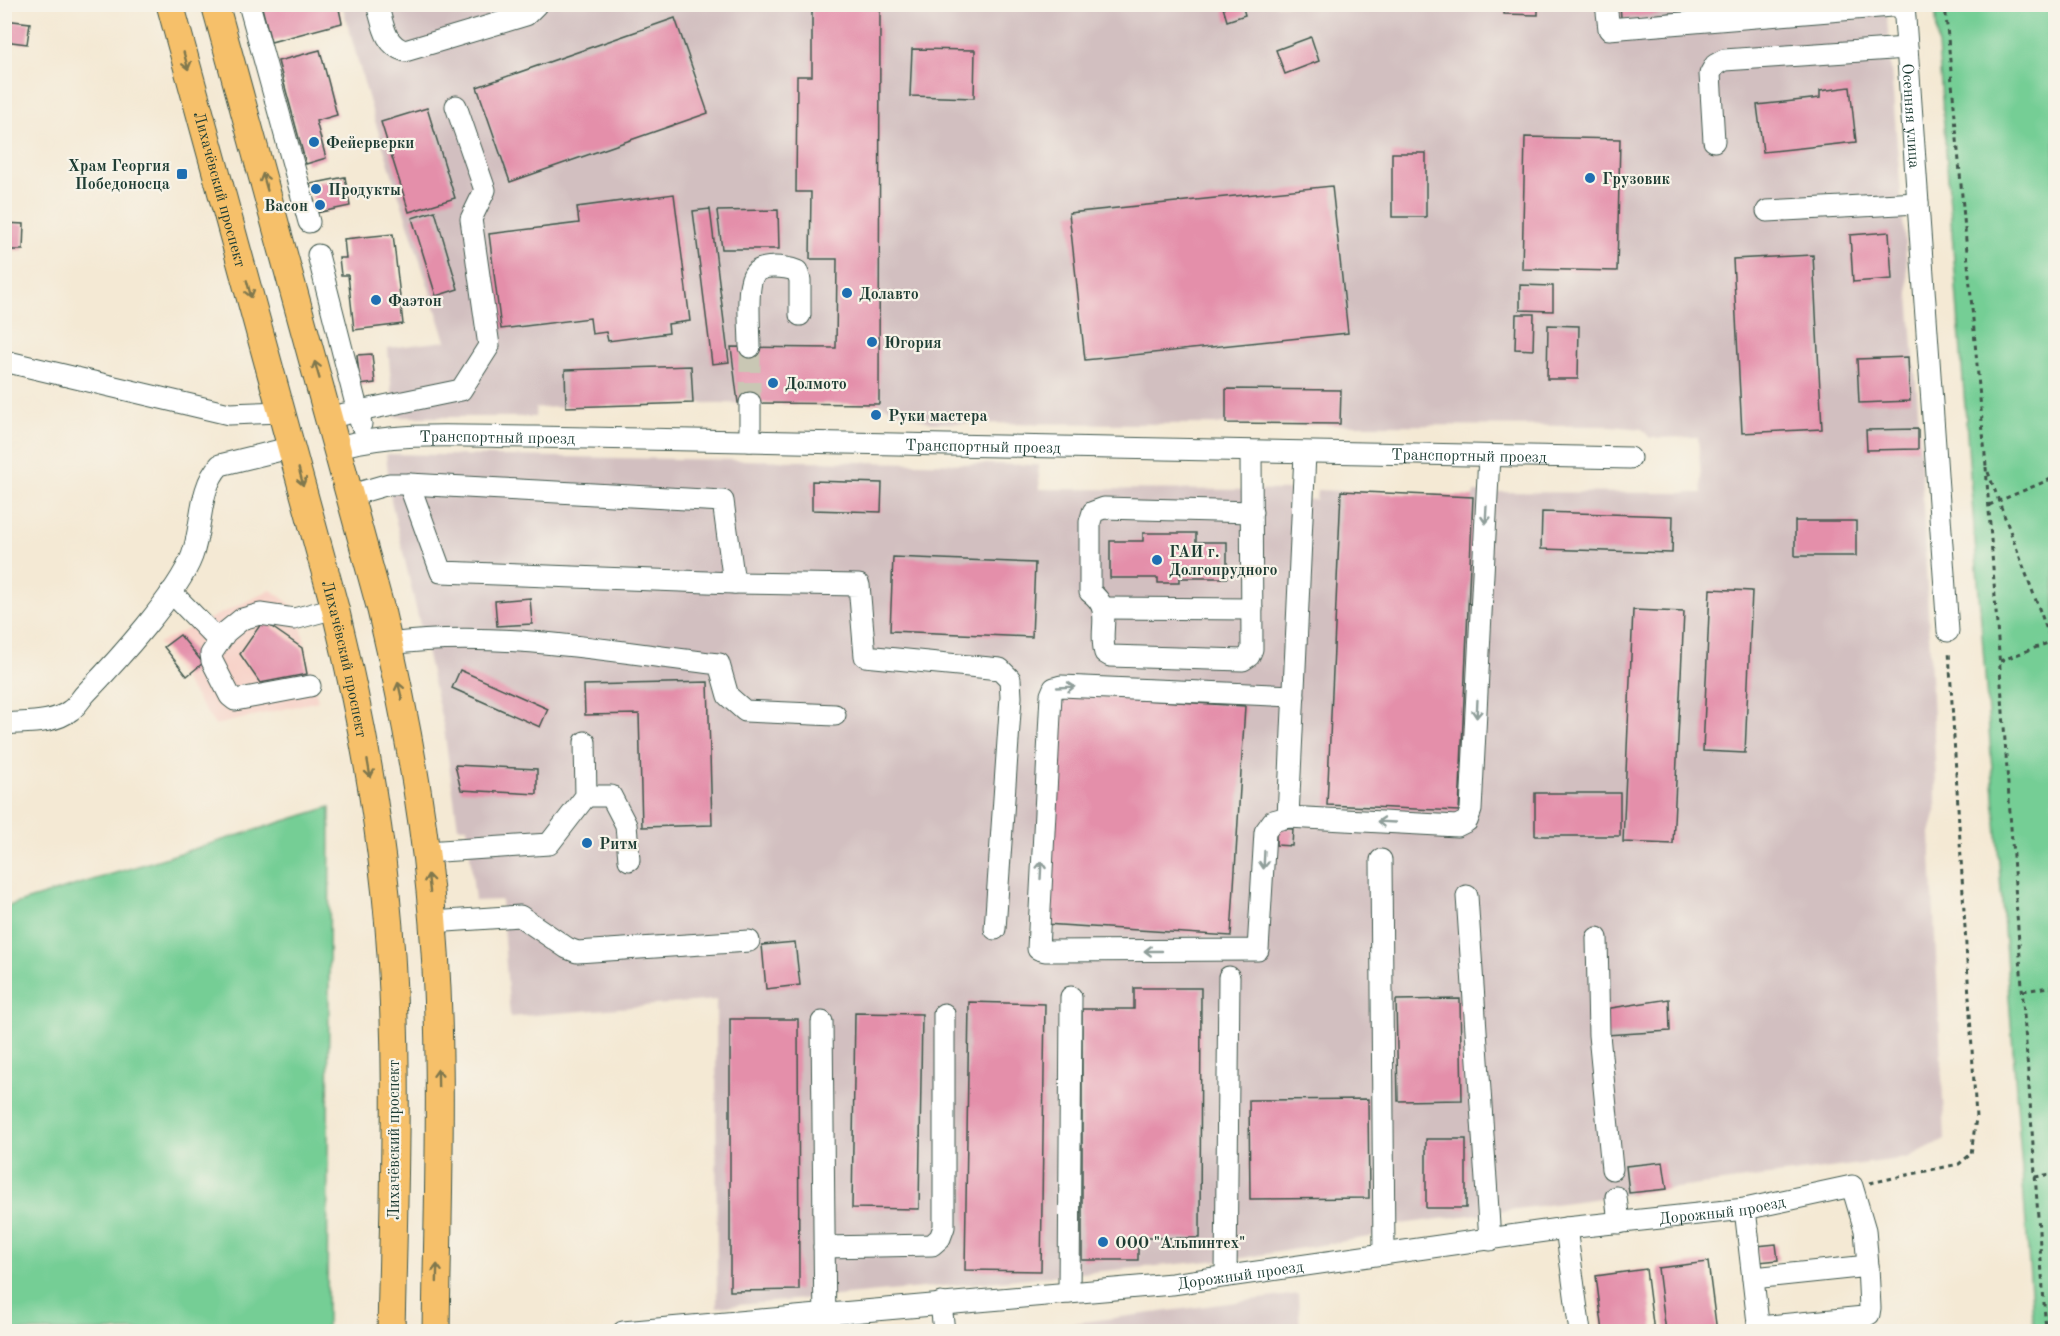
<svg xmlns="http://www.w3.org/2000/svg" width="2060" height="1336" font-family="'Old Standard TT',serif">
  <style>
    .built { fill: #f7d1c7 }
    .industrial { fill: #d2bfc0 }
    .green { fill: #75ce95; stroke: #4a8664; stroke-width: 1.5 }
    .building { fill: #e48faa }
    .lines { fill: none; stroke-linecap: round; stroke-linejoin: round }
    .minor-tunnel { stroke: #c9c7b4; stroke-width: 21; stroke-dasharray: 21 10; stroke-linecap: butt }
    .minor-casing { stroke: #3f574c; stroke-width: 23 }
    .major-casing { stroke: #3f574c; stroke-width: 29 }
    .path { stroke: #3f574c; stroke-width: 3; stroke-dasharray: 4.5 4.5; stroke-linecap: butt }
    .minor { stroke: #fff; stroke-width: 21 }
    .major { stroke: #f6c06b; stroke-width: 27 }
    .oneway { stroke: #80784d }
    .oneway2 { stroke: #8f9e9a }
    .poi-dot { fill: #1f6fb2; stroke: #f7f3e8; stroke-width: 2 }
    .labels { text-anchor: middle; stroke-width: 4.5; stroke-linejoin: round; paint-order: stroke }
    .street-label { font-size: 16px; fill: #1f3d34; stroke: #f7f3e8 }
    .poi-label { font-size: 16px; font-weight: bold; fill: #1f3d34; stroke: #f7f3e8; text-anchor: start }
  </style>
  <rect width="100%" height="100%" fill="#f7f3e8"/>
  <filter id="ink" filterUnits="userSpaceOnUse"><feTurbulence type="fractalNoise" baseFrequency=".0167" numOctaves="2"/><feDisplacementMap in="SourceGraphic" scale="12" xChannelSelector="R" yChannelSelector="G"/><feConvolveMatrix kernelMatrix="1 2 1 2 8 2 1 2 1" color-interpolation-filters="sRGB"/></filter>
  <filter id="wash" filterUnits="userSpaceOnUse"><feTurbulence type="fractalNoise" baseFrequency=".008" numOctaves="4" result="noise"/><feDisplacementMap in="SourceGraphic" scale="24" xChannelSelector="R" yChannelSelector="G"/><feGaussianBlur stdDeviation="1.35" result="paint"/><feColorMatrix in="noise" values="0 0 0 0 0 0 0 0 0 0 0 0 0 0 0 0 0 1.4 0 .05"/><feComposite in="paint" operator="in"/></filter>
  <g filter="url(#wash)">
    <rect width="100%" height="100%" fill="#f4e9d4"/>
    <polygon class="built" points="271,590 297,609 318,701 215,725 158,643"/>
    <g class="industrial">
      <polygon points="342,5 1886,5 1919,421 1936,781 1936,811 1930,833 1945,1139 1907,1158 1393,1225 1393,1233 1243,1258 717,1307 716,1000 510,1017 501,900 475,901 467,827 458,827 444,729 391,500 386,454 1038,465 1040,489 1293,490 1293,499 1316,500 1317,490 1473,497 1474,492 1702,493 1698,437 1650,438 1642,429 1612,426 932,423 879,404 692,403 536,408 535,417 394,417 388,348 446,341 375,121"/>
      <polygon points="1298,1294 1300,1331 1009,1331 1044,1327"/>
    </g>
    <g class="green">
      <polygon points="1935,5 2055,5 2055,1331 2034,1331"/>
      <polygon points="330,807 327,1331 5,1331 5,907"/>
    </g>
    <g id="blocks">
      <g class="building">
        <polygon points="261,4 338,4 342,23 271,42"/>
        <polygon points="812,4 880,4 879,404 738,403 731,347 836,348 837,259 810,259 811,192 796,192 797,76 812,76"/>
        <polygon points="1222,4 1242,4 1245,15 1227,21"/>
        <polygon points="1504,4 1538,4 1538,15 1504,14"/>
        <polygon points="1620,4 1745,4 1745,6 1621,18"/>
        <polygon points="675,18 708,113 510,182 477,87"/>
        <polygon points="4,20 30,23 27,44 4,41"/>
        <polygon points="1311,37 1319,61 1285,74 1276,50"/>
        <polygon points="912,49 975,50 974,98 910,96"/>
        <polygon points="320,50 337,115 316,121 326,158 306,164 278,61"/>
        <polygon points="1850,87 1856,142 1763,152 1757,105 1820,98 1820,91"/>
        <polygon points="427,108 455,198 409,212 381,122"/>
        <polygon points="1525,137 1620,139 1617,271 1522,269"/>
        <rect x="1392" y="153" width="34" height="64"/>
        <polygon points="345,177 350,206 316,213 310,184"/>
        <polygon points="1332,186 1348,333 1085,360 1069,213"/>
        <polygon points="674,194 690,321 668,324 669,333 608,341 606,332 592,334 590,318 501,329 489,234 579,223 577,207"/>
        <polygon points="710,209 729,362 712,364 693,211"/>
        <polygon points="778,210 779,249 722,249 717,211"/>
        <polygon points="435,211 458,289 436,296 412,218"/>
        <polygon points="4,223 24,224 23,250 4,250"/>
        <polygon points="1889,232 1892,279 1853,282 1850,235"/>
        <polygon points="393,234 403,324 354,330 348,275 341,275 339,258 346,258 344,239"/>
        <polygon points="1813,255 1822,429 1742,433 1733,259"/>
        <polygon points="1520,285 1553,286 1553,311 1520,310"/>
        <polygon points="1516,314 1534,314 1533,350 1515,349"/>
        <polygon points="1548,325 1579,326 1578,379 1547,379"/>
        <polygon points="372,354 375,383 360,385 357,355"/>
        <polygon points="1908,357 1910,401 1859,403 1857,359"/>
        <polygon points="691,366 693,403 566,407 565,370"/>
        <polygon points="1226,389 1341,390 1340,424 1226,423"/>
        <polygon points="1918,429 1918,449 1867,450 1866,430"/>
        <polygon points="812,481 882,483 881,512 812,510"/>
        <polygon points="1341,491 1473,497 1459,811 1327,805"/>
        <polygon points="1542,512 1673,516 1672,553 1541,549"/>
        <rect x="1795" y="521" width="61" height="35"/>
        <polygon points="1143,533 1196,533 1196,542 1227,542 1227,578 1179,578 1179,583 1158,583 1158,578 1110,578 1110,541 1143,541"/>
        <polygon points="893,557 1035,563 1032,637 890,631"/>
        <polygon points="1710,589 1752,591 1745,753 1703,751"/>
        <polygon points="530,598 532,624 497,626 495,601"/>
        <polygon points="1633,610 1684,612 1673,844 1623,842"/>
        <polygon points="263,621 302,648 307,674 260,683 240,654"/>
        <polygon points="180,635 203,663 187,676 164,647"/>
        <polygon points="460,670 548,709 540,727 452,688"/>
        <polygon points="708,682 712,825 642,827 639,714 585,715 584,685"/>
        <polygon points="1059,695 1245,706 1231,936 1045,924"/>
        <polygon points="455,765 537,769 537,794 461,790"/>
        <rect x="1535" y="793" width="85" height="43"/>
        <polygon points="1276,828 1293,829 1292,846 1276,845"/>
        <polygon points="795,942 800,985 766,989 762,945"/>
        <polygon points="1134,988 1201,988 1200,1238 1138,1238 1138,1260 1082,1260 1082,1009 1134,1009"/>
        <polygon points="1460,999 1462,1100 1398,1101 1396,1000"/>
        <polygon points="1669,999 1670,1031 1606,1035 1605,1009"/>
        <polygon points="969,1002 1045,1004 1041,1271 965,1270"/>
        <polygon points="855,1013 922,1014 919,1209 852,1208"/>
        <polygon points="730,1019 798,1019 799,1290 730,1291"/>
        <polygon points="1368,1099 1369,1198 1250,1199 1249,1100"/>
        <rect x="1426" y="1139" width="40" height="69"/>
        <polygon points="1663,1162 1667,1189 1629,1193 1626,1166"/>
        <polygon points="1776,1244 1778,1260 1759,1262 1757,1246"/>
        <polygon points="1708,1262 1717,1332 1666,1332 1658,1268"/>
        <polygon points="1646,1269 1654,1332 1603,1332 1596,1276"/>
      </g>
    </g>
  </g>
  <g filter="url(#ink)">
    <use href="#blocks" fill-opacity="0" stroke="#3f574c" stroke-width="1.5"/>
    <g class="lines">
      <polyline class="minor-tunnel" points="750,403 750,347"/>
      <defs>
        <g id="minor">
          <polyline points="249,4 309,222"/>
          <path d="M377,4c6,19 7,41 28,47l121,-36 11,-11"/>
          <polyline points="1606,4 1609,29 1904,5"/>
          <path id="s1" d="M1904,4l44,627"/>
          <polyline points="1714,141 1710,74 1715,65 1724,60 1907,48"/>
          <polyline points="1767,211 1918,203"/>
          <polyline points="318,255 361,424"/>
          <path d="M750,347c0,-17 -4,-57 3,-71 6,-13 33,-9 44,-5l3,9v35"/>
          <polyline points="4,361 229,414 283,412"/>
          <polyline points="330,417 461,390 489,346 471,219 485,190 456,106"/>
          <polyline points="750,441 750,403"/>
          <path id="s2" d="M338,447c63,-17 132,-10 197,-10l1095,21"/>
          <path d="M1251,453l1,196 -3,7 -6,4 -133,-4 -5,-3c-7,-24 9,-44 -15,-61v-70l3,-10 11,-4 148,4"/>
          <polyline points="409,484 441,572 734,583 859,585 865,656 1000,669 1010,679 1011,697 995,929"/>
          <polyline points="351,495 389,484 409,484 723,501 734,583"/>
          <polyline points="171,592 219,641"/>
          <polyline points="1103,608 1252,609"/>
          <path d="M389,644c106,-15 224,8 330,20l9,32 17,15 90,4"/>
          <polyline points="310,686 235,700 230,696 212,661 211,654 226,632 242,619 260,614 294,619 335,608"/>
          <polyline points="1294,696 1061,686 1054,688 1051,695 1038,949 1045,951 1258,950 1265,832 1273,821 1288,817 1457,826 1467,821 1471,810 1489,456"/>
          <path d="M4,724c21,-2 50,0 67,-14 6,-4 10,-12 15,-17 30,-31 92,-99 106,-137 11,-29 6,-68 28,-91l73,-18"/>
          <polyline points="586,796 611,796 626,825 629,860"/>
          <polyline points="1288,817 1305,454"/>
          <polyline points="426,852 549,844 586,796 585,742"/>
          <polyline points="1381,860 1384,1254"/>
          <polyline points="1467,896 1490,1240"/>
          <polyline points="432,922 520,916 567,948 577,952 749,941"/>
          <polyline points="1597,938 1599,1035 1612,1169"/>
          <polyline points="822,1022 825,1332"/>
          <polyline points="1616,1197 1619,1223"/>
          <polyline points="1745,1209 1759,1332"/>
          <polyline points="1566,1228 1580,1332"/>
          <polyline points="824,1247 932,1245 940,1238 944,1227 944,1014"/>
          <polyline points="1226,1276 1229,977"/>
          <polyline points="1753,1278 1868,1266 1870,1308 1869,1314 1864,1317 1759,1327"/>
          <polyline points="1069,1293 1071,997"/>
          <polyline points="941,1303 944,1332"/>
          <path id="s3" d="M623,1332l549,-48 394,-56 179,-19 107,-23 13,44 3,36"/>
        </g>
        <g id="major">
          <path id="s4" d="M170,4l165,604c23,95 41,190 51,287 15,144 8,292 5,437"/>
          <path d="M215,4l166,606c22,93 40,186 49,281 15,146 8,294 6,441"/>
        </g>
      </defs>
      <use href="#minor" class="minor-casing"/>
      <use href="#major" class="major-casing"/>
      <g class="path">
        <polyline points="1945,4 1986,466"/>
        <polyline points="1986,467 2046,1332"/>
        <polyline points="1988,472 2056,654"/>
        <polyline points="1989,505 2056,477"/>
        <polyline points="2000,661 2056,640"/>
        <polyline points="2023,991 2056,986"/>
        <polyline points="2035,1177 2056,1173"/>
        <polyline points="1870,1183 1959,1164 1971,1154 1976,1118 1949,651"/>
      </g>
      <use href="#minor" class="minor"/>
      <use href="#major" class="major"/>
    </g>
    <defs><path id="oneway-shaft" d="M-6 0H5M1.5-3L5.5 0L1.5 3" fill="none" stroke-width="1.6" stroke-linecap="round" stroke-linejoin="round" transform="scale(1.5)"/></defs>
    <g class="oneway">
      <use href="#oneway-shaft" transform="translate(186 61) rotate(75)"/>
      <use href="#oneway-shaft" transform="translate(265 182) rotate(-106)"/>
      <use href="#oneway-shaft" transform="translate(249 289) rotate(75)"/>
      <use href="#oneway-shaft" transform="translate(317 370) rotate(-106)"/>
      <use href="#oneway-shaft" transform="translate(301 477) rotate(75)"/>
      <use href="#oneway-shaft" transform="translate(400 691) rotate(-103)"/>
      <use href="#oneway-shaft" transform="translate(369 769) rotate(80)"/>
      <use href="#oneway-shaft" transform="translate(429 883) rotate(-97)"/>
      <use href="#oneway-shaft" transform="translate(438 1078) rotate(-91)"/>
      <use href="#oneway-shaft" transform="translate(437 1273) rotate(-89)"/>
    </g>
    <g class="oneway2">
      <use href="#oneway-shaft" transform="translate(1486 515) rotate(93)"/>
      <use href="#oneway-shaft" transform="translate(1066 687) rotate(-3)"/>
      <use href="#oneway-shaft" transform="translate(1477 709) rotate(93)"/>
      <use href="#oneway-shaft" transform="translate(1386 822) rotate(-177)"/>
      <use href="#oneway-shaft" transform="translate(1264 860) rotate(93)"/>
      <use href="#oneway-shaft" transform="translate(1041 870) rotate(-87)"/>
      <use href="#oneway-shaft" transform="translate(1153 951) rotate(180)"/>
    </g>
  </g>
  <g class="poi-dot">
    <circle cx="314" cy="142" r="6"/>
    <rect x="176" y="168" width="12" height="12" rx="3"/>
    <circle cx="1590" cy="178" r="6"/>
    <circle cx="316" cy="189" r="6"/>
    <circle cx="320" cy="205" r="6"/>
    <circle cx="847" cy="293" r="6"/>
    <circle cx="376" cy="300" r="6"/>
    <circle cx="872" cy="342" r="6"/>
    <circle cx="773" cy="383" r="6"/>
    <circle cx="876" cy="415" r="6"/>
    <circle cx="1157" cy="560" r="6"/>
    <circle cx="587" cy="843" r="6"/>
    <circle cx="1103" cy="1242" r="6"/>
  </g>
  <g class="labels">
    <g class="street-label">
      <text dy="6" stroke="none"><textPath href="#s1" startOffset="112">Осенняя улица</textPath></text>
      <text dy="6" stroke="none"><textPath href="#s4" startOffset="192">Лихачёвский проспект</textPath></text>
      <text dy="6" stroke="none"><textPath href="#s2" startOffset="160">Транспортный проезд</textPath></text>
      <text dy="6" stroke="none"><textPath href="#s2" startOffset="646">Транспортный проезд</textPath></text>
      <text dy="6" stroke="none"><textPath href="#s2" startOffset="1132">Транспортный проезд</textPath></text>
      <text dy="6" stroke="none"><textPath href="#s4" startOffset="678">Лихачёвский проспект</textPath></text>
      <text transform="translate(393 1140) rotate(-90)" y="6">Лихачёвский проспект</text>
      <text dy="6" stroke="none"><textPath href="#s3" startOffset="1106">Дорожный проезд</textPath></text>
      <text dy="6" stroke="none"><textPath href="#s3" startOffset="620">Дорожный проезд</textPath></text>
    </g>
    <g class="poi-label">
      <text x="326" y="148">Фейерверки</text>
      <text x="170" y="171" text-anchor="end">Храм Георгия<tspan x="170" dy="18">Победоносца</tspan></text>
      <text x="1602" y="184">Грузовик</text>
      <text x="328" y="195">Продукты</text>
      <text x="308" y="211" text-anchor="end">Васон</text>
      <text x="859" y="299">Долавто</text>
      <text x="388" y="306">Фаэтон</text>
      <text x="884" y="348">Югория</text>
      <text x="785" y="389">Долмото</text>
      <text x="888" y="421">Руки мастера</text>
      <text x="1169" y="557">ГАИ г.<tspan x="1169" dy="18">Долгопрудного</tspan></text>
      <text x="599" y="849">Ритм</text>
      <text x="1115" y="1248">ООО "Альпинтех"</text>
    </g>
  </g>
  <rect width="2060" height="1336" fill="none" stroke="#f7f3e8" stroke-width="24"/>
</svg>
